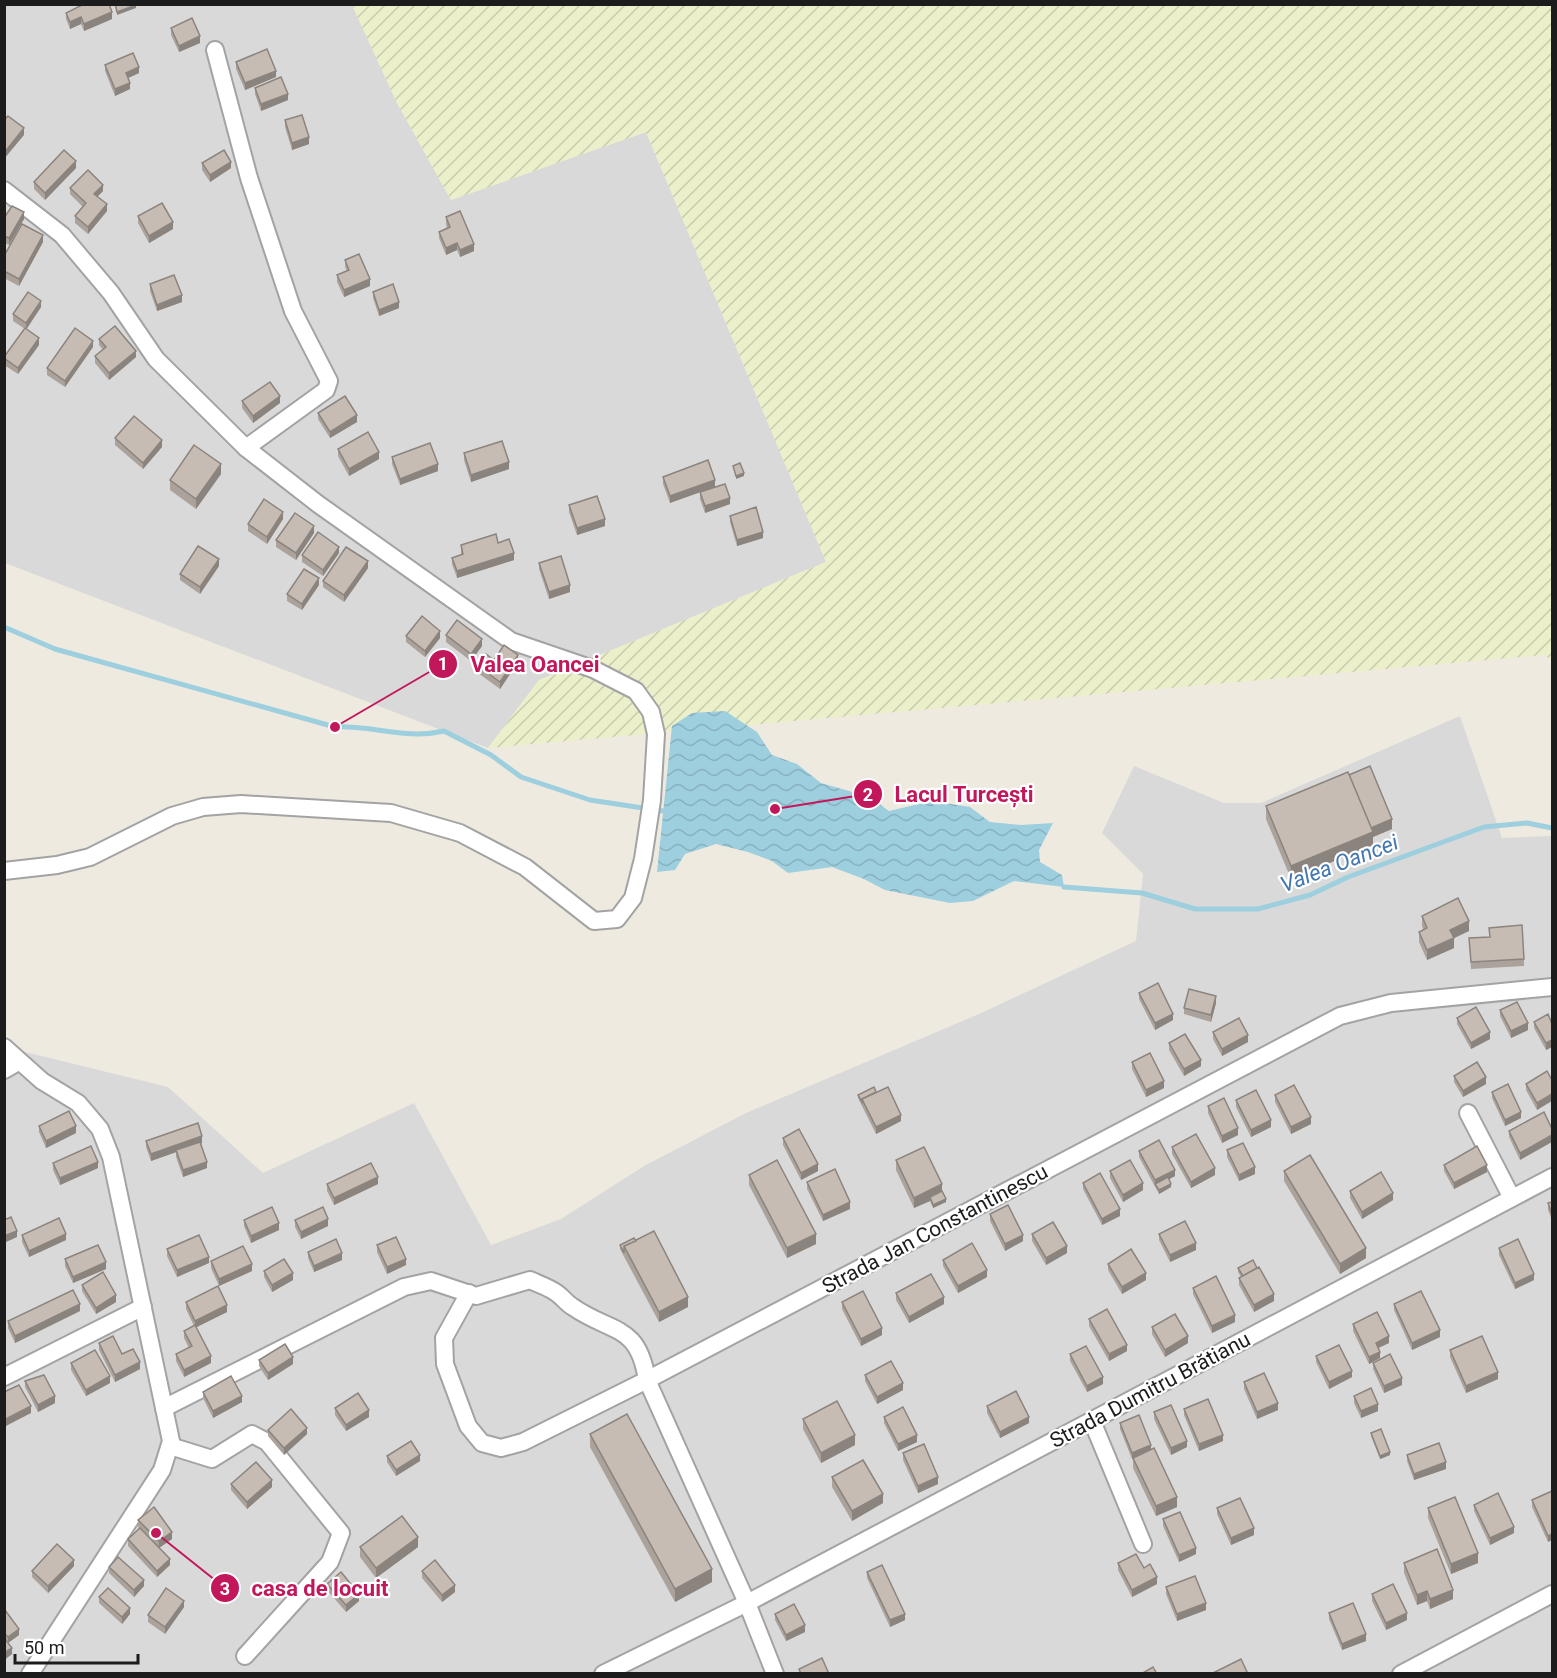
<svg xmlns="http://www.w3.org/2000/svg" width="1557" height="1678" font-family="Roboto,sans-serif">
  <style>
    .residential { fill: #dad9d9 }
    .farmland { fill: url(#farmland-furrows) }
    .water { fill: url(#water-waves) }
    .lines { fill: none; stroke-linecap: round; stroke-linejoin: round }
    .stream { stroke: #9dcfdf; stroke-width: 5 }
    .minor-casing { stroke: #a3a3a3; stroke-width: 20 }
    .minor { stroke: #fff; stroke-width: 16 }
    .wall { fill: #aaa29b }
    .shaded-wall { fill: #8b847e }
    .building { fill: #c6bcb4; stroke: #8b847e; stroke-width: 1.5 }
    .labels { text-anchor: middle; stroke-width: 4.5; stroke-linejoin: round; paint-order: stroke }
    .street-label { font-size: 21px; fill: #1c1c1c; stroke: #fff }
    .water-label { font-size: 22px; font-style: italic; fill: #4377b1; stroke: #fff }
    .leader { fill: none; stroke: #c2185b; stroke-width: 2 }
    .callout-dot { fill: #c2185b; stroke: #fff; stroke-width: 2 }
    .mark-label { font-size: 18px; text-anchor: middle; font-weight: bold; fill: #fff }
    .callout-label { font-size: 22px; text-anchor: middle; font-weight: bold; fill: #c2185b; stroke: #fff; stroke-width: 4.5; stroke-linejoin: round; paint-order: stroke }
  </style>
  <defs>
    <pattern id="farmland-furrows" width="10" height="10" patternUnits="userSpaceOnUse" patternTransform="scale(1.5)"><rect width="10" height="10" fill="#ebefca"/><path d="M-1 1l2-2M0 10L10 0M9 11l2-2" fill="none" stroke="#c9ccad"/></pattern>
    <pattern id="water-waves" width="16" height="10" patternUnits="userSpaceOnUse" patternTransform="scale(1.5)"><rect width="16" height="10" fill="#9dcfdf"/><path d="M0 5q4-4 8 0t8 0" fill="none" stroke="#87b1bf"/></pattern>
  </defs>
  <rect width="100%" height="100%" fill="#eeeae0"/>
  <g class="residential">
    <polygon points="4,5 352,5 397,103 451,200 646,132 826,562 539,680 488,748 5,563"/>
    <polygon points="1460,716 1502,838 1552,836 1552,1673 5,1674 5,1053 13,1049 168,1087 263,1173 414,1103 491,1245 561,1219 644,1166 746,1113 979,1014 1136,941 1143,874 1102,833 1134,766 1224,803 1261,803"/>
  </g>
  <polygon class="farmland" points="352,5 1552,5 1552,660 1544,655 488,748 539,680 826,562 646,132 451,200 397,103"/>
  <polygon class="water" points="725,711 757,732 772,755 797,764 821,783 870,797 889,811 932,801 970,807 990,822 1021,825 1053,823 1039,850 1040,862 1062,875 1064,887 1014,881 973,901 950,903 885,890 864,879 832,867 788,873 772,861 748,852 716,844 685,854 675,870 657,872 672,726 692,713"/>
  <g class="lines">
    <g class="stream">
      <path d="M4,627l51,22 280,78c39,-2 70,13 109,4l47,24 30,22 69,23 73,11"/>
      <polyline points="1064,887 1142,893 1195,909 1258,909 1310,895 1348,877 1484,827 1527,823 1552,828"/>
    </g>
    <defs>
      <g id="minor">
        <polyline points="215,50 249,178 293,311 329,381 326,390 246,448"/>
        <polyline points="4,190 62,235 111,293 156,359 246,448 318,504 511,641 593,669 636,691 651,712 656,734 652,800 643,859 633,898 617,919 594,921 525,867 460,833 391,813 241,804 203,807 172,816 90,857 57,865 4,871"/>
        <polyline points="4,1047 42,1081 78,1103 100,1129 111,1157 171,1441 162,1470 30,1674"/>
        <polyline points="4,1070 18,1062"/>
        <polyline points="1468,1113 1512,1198"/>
        <polyline points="469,1293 444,1338 445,1364 468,1426 482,1443 501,1448 523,1442 647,1380 1340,1016 1391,1003 1552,987"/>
        <polyline points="4,1377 143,1307"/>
        <path d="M164,1408l240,-121 27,-6 45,15 54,-16c8,4 18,7 25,12 7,4 11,11 18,15 39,27 65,16 74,73l100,223 28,71"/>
        <polyline points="1092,1421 1143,1544"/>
        <polyline points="170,1446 212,1459 252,1434 267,1442 341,1533 330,1562 245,1656"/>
        <polyline points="603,1674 747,1603 1552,1177"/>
        <polyline points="1401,1674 1552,1594"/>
      </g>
    </defs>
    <use href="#minor" class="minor-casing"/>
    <use href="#minor" class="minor"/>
  </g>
  <g class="wall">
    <polygon points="66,13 112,19 84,31 81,24 70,29 66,19"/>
    <polygon points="171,28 200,43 179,52 171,35"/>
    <polygon points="236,62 276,77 245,90 236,69"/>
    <polygon points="105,65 139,73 128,78 130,89 115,96 105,71"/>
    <polygon points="255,88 288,100 261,111 255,94"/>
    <polygon points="285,120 309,144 292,150 285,127"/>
    <polygon points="202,163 231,168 210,182 202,170"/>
    <polygon points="76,168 45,200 34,189 34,182"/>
    <polygon points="70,188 103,191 97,197 107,211 88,234 75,223 75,216 83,207 70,194"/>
    <polygon points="138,216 173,229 149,243 138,223"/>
    <polygon points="446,217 474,251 460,257 457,250 446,255 439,238 439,232 447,228 446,224"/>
    <polygon points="4,218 24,219 9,245 4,243"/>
    <polygon points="43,242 19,286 4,278 4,256"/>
    <polygon points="345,260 370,286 344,297 337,282 337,275 347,271 345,267"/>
    <polygon points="150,284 182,302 157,311 150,291"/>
    <polygon points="373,292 399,308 379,316 373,298"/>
    <polygon points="41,307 26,329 39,345 18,374 4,365 4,357 25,329 13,321 13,314"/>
    <polygon points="99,339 136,357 109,380 95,363 95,356 103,350 99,345"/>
    <polygon points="93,347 65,387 47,375 47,368"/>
    <polygon points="242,401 280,403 253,423 242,408"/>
    <polygon points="318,413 357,422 330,438 318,419"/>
    <polygon points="115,438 162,447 143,469 115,445"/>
    <polygon points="338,449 379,459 349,476 338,456"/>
    <polygon points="464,453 509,469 471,482 464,460"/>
    <polygon points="392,457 438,471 400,485 392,464"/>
    <polygon points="221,474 196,509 170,490 170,480"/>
    <polygon points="663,477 715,480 670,503 663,484"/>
    <polygon points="700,492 730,504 705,513 700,499"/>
    <polygon points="569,505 605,526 577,535 569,512"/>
    <polygon points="730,516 763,538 737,546 730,522"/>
    <polygon points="283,519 267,544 248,531 248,524"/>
    <polygon points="314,533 296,560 276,547 276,540"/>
    <polygon points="498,543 514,560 457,578 452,564 452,558 461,555 461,545"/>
    <polygon points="339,553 323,576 302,562 302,555"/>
    <polygon points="539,563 570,592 549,599 539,569"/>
    <polygon points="219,566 200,594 180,580 180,574"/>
    <polygon points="368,568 344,602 323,587 323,581"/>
    <polygon points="319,585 302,610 287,601 287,594"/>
    <polygon points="446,635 482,646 471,661 446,642"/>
    <polygon points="406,636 440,638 425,657 406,642"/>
    <polygon points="494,660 518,662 500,689 478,673 478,666"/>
    <polygon points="1349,775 1392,829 1373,837 1373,845 1291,879 1266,819 1266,806"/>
    <polygon points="1422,916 1469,931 1454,938 1454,948 1427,960 1419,942 1419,932 1423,929 1422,926"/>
    <polygon points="1489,937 1524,959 1524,966 1471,969 1469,938"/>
    <polygon points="1139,993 1173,1020 1155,1030 1139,999"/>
    <polygon points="1216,1003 1211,1022 1184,1014 1184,1008"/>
    <polygon points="1500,1010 1528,1030 1511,1038 1500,1016"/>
    <polygon points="1457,1018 1490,1039 1471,1049 1457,1024"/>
    <polygon points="1534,1022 1552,1024 1552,1047 1546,1050 1534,1028"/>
    <polygon points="1213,1032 1248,1042 1222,1056 1213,1039"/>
    <polygon points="1169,1043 1201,1066 1184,1076 1169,1050"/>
    <polygon points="1132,1062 1164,1088 1146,1097 1132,1069"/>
    <polygon points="1547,1071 1537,1110 1526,1090 1526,1084"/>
    <polygon points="1454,1076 1486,1084 1463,1097 1454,1082"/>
    <polygon points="876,1092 901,1121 876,1134 858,1098 858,1095"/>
    <polygon points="1492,1092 1521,1118 1505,1126 1492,1098"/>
    <polygon points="1275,1095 1311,1124 1291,1134 1275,1102"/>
    <polygon points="1236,1100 1271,1127 1251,1137 1236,1107"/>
    <polygon points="1208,1106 1238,1135 1222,1143 1208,1113"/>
    <polygon points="1544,1112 1520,1160 1509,1137 1509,1131"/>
    <polygon points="39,1126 76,1133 46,1148 39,1132"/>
    <polygon points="783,1138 818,1171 801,1180 783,1145"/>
    <polygon points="146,1141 202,1143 201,1144 207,1168 183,1177 176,1157 176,1152 151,1161 146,1147"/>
    <polygon points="1172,1147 1215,1175 1191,1188 1172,1154"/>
    <polygon points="1227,1150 1255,1174 1239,1181 1227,1157"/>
    <polygon points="1139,1151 1175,1176 1169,1179 1171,1187 1159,1194 1139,1157"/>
    <polygon points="896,1160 942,1191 946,1202 933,1208 930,1201 914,1208 896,1170"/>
    <polygon points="53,1163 98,1168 60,1185 53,1170"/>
    <polygon points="1444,1165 1487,1172 1454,1189 1444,1171"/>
    <polygon points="1110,1171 1143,1190 1123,1202 1110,1178"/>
    <polygon points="1284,1171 1366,1258 1340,1274 1284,1181"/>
    <polygon points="749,1175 816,1244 787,1258 749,1185"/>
    <polygon points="807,1182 850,1209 823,1221 807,1189"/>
    <polygon points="1083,1183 1120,1216 1102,1225 1083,1189"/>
    <polygon points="327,1184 378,1184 334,1205 327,1191"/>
    <polygon points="1350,1191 1393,1200 1362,1219 1350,1198"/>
    <polygon points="1552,1202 1552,1220 1548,1210 1548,1203"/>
    <polygon points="990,1214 1023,1241 1005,1251 990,1221"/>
    <polygon points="244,1220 279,1230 251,1243 244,1226"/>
    <polygon points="295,1220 328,1226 301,1239 295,1227"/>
    <polygon points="1032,1234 1067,1253 1046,1265 1032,1241"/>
    <polygon points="1159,1234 1196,1250 1170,1262 1159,1240"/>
    <polygon points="22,1235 66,1240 29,1257 22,1242"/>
    <polygon points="636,1241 688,1307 659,1322 620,1249 620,1245"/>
    <polygon points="377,1245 406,1265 387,1274 377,1252"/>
    <polygon points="1499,1248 1534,1280 1515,1289 1499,1255"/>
    <polygon points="167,1249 209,1263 177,1277 167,1256"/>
    <polygon points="308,1252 342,1260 314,1272 308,1258"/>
    <polygon points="65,1259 106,1269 73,1283 65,1266"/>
    <polygon points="943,1260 987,1277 958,1293 943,1266"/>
    <polygon points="211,1261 252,1271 219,1286 211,1268"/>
    <polygon points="1108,1264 1146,1280 1122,1294 1108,1270"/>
    <polygon points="1238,1268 1274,1301 1254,1312 1239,1285 1239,1278 1241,1277 1238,1272"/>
    <polygon points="264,1271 293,1280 272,1292 264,1277"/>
    <polygon points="82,1285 116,1302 96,1314 82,1291"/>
    <polygon points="1193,1288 1235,1322 1212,1333 1193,1294"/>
    <polygon points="896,1293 944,1304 909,1323 896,1300"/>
    <polygon points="186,1302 227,1312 196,1327 211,1363 184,1377 176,1361 176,1354 189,1348 184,1338 184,1331 194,1326 186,1309"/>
    <polygon points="842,1302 882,1335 861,1346 842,1309"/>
    <polygon points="1394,1304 1440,1337 1412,1350 1394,1310"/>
    <polygon points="80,1311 15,1343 8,1328 8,1321"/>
    <polygon points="1089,1319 1127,1351 1109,1361 1089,1326"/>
    <polygon points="1353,1324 1389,1343 1378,1348 1380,1358 1369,1364 1353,1331"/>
    <polygon points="1152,1327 1188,1343 1165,1357 1152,1334"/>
    <polygon points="99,1343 122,1354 140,1369 115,1382 99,1350"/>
    <polygon points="1450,1350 1498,1379 1466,1393 1450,1357"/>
    <polygon points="1070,1354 1103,1384 1087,1392 1070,1361"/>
    <polygon points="1316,1356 1352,1377 1329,1389 1316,1362"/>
    <polygon points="259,1360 293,1364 268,1380 259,1366"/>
    <polygon points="71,1363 110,1383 86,1396 71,1370"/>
    <polygon points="1373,1363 1402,1385 1384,1393 1373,1369"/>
    <polygon points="865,1375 903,1390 877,1404 865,1381"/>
    <polygon points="25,1381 55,1403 38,1412 25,1387"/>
    <polygon points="1244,1382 1278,1410 1257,1419 1244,1389"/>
    <polygon points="203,1392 242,1402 213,1418 203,1398"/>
    <polygon points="1354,1396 1378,1411 1361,1418 1354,1403"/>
    <polygon points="987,1406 1029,1423 1000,1438 987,1413"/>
    <polygon points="335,1408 369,1417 346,1431 335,1415"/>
    <polygon points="1184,1409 1223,1441 1199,1451 1184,1415"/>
    <polygon points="1154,1412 1187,1447 1171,1455 1154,1419"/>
    <polygon points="884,1417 917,1442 898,1451 884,1423"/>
    <polygon points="803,1419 855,1445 821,1463 803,1429"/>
    <polygon points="1120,1423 1151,1450 1177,1507 1156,1516 1133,1468 1133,1459 1132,1459 1120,1429"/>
    <polygon points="268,1430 307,1434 284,1455 268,1436"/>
    <polygon points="1371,1433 1390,1455 1380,1459 1371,1436"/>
    <polygon points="590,1434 712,1582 675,1602 590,1447"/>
    <polygon points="903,1453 938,1484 918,1493 903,1460"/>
    <polygon points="1407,1455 1446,1469 1414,1480 1407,1461"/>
    <polygon points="387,1456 420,1461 396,1476 387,1462"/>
    <polygon points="832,1477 883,1503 852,1521 832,1487"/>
    <polygon points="231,1484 272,1487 247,1509 231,1490"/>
    <polygon points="1552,1491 1548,1542 1532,1507 1532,1500"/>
    <polygon points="1474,1505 1514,1533 1490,1545 1474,1511"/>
    <polygon points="1217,1508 1254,1535 1231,1545 1217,1514"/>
    <polygon points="1428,1508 1478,1563 1451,1574 1428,1518"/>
    <polygon points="1163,1519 1196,1554 1179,1562 1163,1526"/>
    <polygon points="138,1520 172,1539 159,1548 170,1565 157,1577 128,1546 128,1539 139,1528 138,1527"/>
    <polygon points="360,1547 418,1547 376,1578 360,1557"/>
    <polygon points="1118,1563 1144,1568 1157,1584 1132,1597 1118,1570"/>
    <polygon points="1404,1563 1453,1599 1430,1609 1427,1601 1417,1605 1404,1573"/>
    <polygon points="74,1566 48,1593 32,1577 32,1571"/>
    <polygon points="109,1567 144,1586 134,1597 109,1573"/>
    <polygon points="422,1571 455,1592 442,1602 422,1578"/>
    <polygon points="867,1572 905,1620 890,1627 867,1578"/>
    <polygon points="327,1584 359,1601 346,1612 327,1590"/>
    <polygon points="1166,1587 1206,1610 1177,1621 1166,1594"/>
    <polygon points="1372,1594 1407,1620 1386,1630 1372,1601"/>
    <polygon points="99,1597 130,1614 122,1624 99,1603"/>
    <polygon points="184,1607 165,1634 148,1622 148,1615"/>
    <polygon points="4,1611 19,1635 8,1643 12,1654 4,1660"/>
    <polygon points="1329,1613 1366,1641 1342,1650 1329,1619"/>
    <polygon points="775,1614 805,1632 786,1641 775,1620"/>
  </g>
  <g class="shaded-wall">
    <polygon points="136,5 136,8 117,15 117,12"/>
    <polygon points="112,12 112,19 84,31 84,24"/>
    <polygon points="81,17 81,24 70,29 70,22"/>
    <polygon points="200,36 200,43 179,52 179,46"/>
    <polygon points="139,67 139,73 126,79 126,73"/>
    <polygon points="276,71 276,77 245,90 245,83"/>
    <polygon points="130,83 130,89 115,96 115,89"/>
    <polygon points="288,94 288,100 261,111 261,104"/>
    <polygon points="24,128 24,135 4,159 4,153"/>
    <polygon points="309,137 309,144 292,150 292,143"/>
    <polygon points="76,161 76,168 45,200 45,193"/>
    <polygon points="231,162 231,168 210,182 210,175"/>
    <polygon points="103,185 103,191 94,200 94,194"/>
    <polygon points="107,204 107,211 88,234 88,227"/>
    <polygon points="24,212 24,219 9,245 9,238"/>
    <polygon points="173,222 173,229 149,243 149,236"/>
    <polygon points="43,235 43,242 19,286 19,279"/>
    <polygon points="457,243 457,250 446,255 446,248"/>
    <polygon points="474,244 474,251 460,257 460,250"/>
    <polygon points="370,279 370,286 344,297 344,290"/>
    <polygon points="182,295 182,302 157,311 157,305"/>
    <polygon points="41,301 41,307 26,330 26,323"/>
    <polygon points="399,302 399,308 379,316 379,310"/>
    <polygon points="39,338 39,345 18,374 18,368"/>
    <polygon points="93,341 93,347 65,387 65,381"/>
    <polygon points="136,351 136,357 109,380 109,373"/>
    <polygon points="280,396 280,403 253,423 253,416"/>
    <polygon points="357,415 357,422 330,438 330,432"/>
    <polygon points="162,440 162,447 143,469 143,463"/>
    <polygon points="379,452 379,459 349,476 349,469"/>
    <polygon points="509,462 509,469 471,482 471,475"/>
    <polygon points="221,464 221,474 196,509 196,499"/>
    <polygon points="438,464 438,471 400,485 400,479"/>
    <polygon points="744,473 744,476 736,479 736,476"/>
    <polygon points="715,480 715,487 670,503 670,496"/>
    <polygon points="730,498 730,504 705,513 705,506"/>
    <polygon points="283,512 283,519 267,544 267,537"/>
    <polygon points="605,519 605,526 577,535 577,528"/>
    <polygon points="314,526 314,533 296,560 296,553"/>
    <polygon points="763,532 763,538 737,546 737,540"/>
    <polygon points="339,547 339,553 323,576 323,570"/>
    <polygon points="514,553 514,560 457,578 457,571"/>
    <polygon points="219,559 219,566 200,594 200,587"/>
    <polygon points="368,561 368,568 344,602 344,595"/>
    <polygon points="319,578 319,585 302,610 302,604"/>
    <polygon points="570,585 570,592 549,599 549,592"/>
    <polygon points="440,631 440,638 425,657 425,651"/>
    <polygon points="482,639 482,646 471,661 471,654"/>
    <polygon points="518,655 518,662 500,689 500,682"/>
    <polygon points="1392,819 1392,829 1373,837 1373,845 1291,879 1291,866 1370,828"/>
    <polygon points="1469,921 1469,931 1454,938 1454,948 1427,960 1427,950 1450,930"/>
    <polygon points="1216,996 1216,1003 1211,1022 1211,1015"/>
    <polygon points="1173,1014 1173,1020 1155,1030 1155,1023"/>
    <polygon points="1528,1023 1528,1030 1511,1038 1511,1031"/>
    <polygon points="1490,1032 1490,1039 1471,1049 1471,1043"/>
    <polygon points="1248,1035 1248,1042 1222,1056 1222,1049"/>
    <polygon points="1552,1040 1552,1047 1546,1050 1546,1043"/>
    <polygon points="1201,1060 1201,1066 1184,1076 1184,1069"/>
    <polygon points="1486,1077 1486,1084 1463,1097 1463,1091"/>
    <polygon points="1164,1081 1164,1088 1146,1097 1146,1090"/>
    <polygon points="1552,1094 1552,1101 1537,1110 1537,1103"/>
    <polygon points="1521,1112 1521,1118 1505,1126 1505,1120"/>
    <polygon points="901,1115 901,1121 876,1134 876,1127"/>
    <polygon points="1311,1117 1311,1124 1291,1134 1291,1127"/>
    <polygon points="1271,1120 1271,1127 1251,1137 1251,1130"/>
    <polygon points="76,1126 76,1133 46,1148 46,1141"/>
    <polygon points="1238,1128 1238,1135 1222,1143 1222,1136"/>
    <polygon points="1552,1135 1552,1142 1520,1160 1520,1153"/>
    <polygon points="202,1136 202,1143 151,1161 151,1154"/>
    <polygon points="98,1162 98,1168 60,1185 60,1178"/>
    <polygon points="207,1162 207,1168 183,1177 183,1170"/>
    <polygon points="818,1164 818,1171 801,1180 801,1173"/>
    <polygon points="1487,1165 1487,1172 1454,1189 1454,1183"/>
    <polygon points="1255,1167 1255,1174 1239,1181 1239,1175"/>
    <polygon points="1215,1168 1215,1175 1191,1188 1191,1182"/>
    <polygon points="1175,1170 1175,1176 1157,1186 1155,1184 1155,1180"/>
    <polygon points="378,1177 378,1184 334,1205 334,1198"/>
    <polygon points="1143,1183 1143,1190 1123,1202 1123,1195"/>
    <polygon points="942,1184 942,1194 930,1197 930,1201 914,1208 914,1198"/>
    <polygon points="1171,1184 1171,1187 1159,1194 1159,1190"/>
    <polygon points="1393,1193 1393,1200 1362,1219 1362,1212"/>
    <polygon points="946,1199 946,1202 933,1208 933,1205"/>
    <polygon points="850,1202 850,1209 823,1221 823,1215"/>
    <polygon points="1120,1209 1120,1216 1102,1225 1102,1219"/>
    <polygon points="328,1219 328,1226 301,1239 301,1232"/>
    <polygon points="279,1223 279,1230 251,1243 251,1236"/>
    <polygon points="17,1231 17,1237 4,1243 4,1236"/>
    <polygon points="66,1234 66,1240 29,1257 29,1251"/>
    <polygon points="816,1234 816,1244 787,1258 787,1248"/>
    <polygon points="1023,1235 1023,1241 1005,1251 1005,1244"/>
    <polygon points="1196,1243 1196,1250 1170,1262 1170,1255"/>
    <polygon points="1067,1246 1067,1253 1046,1265 1046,1258"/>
    <polygon points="1366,1248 1366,1258 1340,1274 1340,1264"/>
    <polygon points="342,1253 342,1260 314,1272 314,1266"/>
    <polygon points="209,1257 209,1263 177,1277 177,1270"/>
    <polygon points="406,1259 406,1265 387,1274 387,1267"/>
    <polygon points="106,1262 106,1269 73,1283 73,1277"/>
    <polygon points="252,1264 252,1271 219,1286 219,1279"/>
    <polygon points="987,1270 987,1277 958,1293 958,1286"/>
    <polygon points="293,1273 293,1280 272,1292 272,1285"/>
    <polygon points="1146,1273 1146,1280 1122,1294 1122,1287"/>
    <polygon points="1534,1274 1534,1280 1515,1289 1515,1283"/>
    <polygon points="1274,1294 1274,1301 1254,1312 1254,1305"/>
    <polygon points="116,1295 116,1302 96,1314 96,1308"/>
    <polygon points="688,1297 688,1307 659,1322 659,1312"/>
    <polygon points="944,1297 944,1304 909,1323 909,1317"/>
    <polygon points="80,1304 80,1311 15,1343 15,1336"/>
    <polygon points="227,1305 227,1312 195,1328 195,1321"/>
    <polygon points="1235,1315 1235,1322 1212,1333 1212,1326"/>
    <polygon points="882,1328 882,1335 861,1346 861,1339"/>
    <polygon points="1440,1330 1440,1337 1412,1350 1412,1343"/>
    <polygon points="1188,1336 1188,1343 1165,1357 1165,1350"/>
    <polygon points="1389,1336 1389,1343 1376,1349 1376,1343"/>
    <polygon points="1127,1345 1127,1351 1109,1361 1109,1354"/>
    <polygon points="1380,1352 1380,1358 1369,1364 1369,1357"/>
    <polygon points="211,1356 211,1363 184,1377 184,1370"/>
    <polygon points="293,1357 293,1364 268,1380 268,1373"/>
    <polygon points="140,1362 140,1369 115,1382 115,1375"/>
    <polygon points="1352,1371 1352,1377 1329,1389 1329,1382"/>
    <polygon points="1498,1372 1498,1379 1466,1393 1466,1386"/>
    <polygon points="110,1376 110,1383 86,1396 86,1390"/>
    <polygon points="1103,1377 1103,1384 1087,1392 1087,1386"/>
    <polygon points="1402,1378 1402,1385 1384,1393 1384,1386"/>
    <polygon points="903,1383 903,1390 877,1404 877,1397"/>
    <polygon points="55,1396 55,1403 38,1412 38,1405"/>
    <polygon points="242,1396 242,1402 213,1418 213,1411"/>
    <polygon points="1278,1403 1278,1410 1257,1419 1257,1412"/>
    <polygon points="1378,1404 1378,1411 1361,1418 1361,1411"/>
    <polygon points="31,1406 31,1413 4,1427 4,1420"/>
    <polygon points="369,1410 369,1417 346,1431 346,1425"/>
    <polygon points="1029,1417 1029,1423 1000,1438 1000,1432"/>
    <polygon points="307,1428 307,1434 284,1455 284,1448"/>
    <polygon points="855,1435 855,1445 821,1463 821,1453"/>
    <polygon points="917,1435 917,1442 898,1451 898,1444"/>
    <polygon points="1223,1435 1223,1441 1199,1451 1199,1444"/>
    <polygon points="1187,1441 1187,1447 1171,1455 1171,1448"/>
    <polygon points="1151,1445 1151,1452 1132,1459 1132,1453"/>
    <polygon points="1390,1452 1390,1455 1380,1459 1380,1456"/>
    <polygon points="420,1455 420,1461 396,1476 396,1470"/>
    <polygon points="1446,1462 1446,1469 1414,1480 1414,1474"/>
    <polygon points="938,1477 938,1484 918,1493 918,1486"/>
    <polygon points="272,1480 272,1487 247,1509 247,1502"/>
    <polygon points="883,1494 883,1503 852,1521 852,1511"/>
    <polygon points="1177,1497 1177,1507 1156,1516 1156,1506"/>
    <polygon points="1514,1527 1514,1533 1490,1545 1490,1538"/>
    <polygon points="1254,1528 1254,1535 1231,1545 1231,1538"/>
    <polygon points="172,1532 172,1539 159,1548 159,1541"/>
    <polygon points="1552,1534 1552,1540 1548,1542 1548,1536"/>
    <polygon points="418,1537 418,1547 376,1578 376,1568"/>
    <polygon points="1196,1548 1196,1554 1179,1562 1179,1555"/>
    <polygon points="1478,1553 1478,1563 1451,1574 1451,1564"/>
    <polygon points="170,1559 170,1565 157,1577 157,1571"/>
    <polygon points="74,1560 74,1566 48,1593 48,1586"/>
    <polygon points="712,1569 712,1582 675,1602 675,1589"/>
    <polygon points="1157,1577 1157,1584 1132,1597 1132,1590"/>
    <polygon points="144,1580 144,1586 134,1597 134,1590"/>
    <polygon points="455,1585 455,1592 442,1602 442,1595"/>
    <polygon points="1453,1590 1453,1599 1430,1609 1430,1599"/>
    <polygon points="1427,1591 1427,1601 1417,1605 1417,1595"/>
    <polygon points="359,1594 359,1601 346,1612 346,1605"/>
    <polygon points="184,1601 184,1607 165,1634 165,1627"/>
    <polygon points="1206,1603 1206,1610 1177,1621 1177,1614"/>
    <polygon points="130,1608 130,1614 122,1624 122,1617"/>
    <polygon points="1407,1613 1407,1620 1386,1630 1386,1623"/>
    <polygon points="905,1614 905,1620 890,1627 890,1620"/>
    <polygon points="805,1625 805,1632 786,1641 786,1635"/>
    <polygon points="19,1629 19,1635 8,1643 8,1637"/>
    <polygon points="1366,1634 1366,1641 1342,1650 1342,1644"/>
    <polygon points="12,1648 12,1654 4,1660 4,1653"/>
  </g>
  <g class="building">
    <polygon points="84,4 109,4 112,12 84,24 81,17 70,22 66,13"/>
    <polygon points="115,4 136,4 136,5 117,12"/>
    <polygon points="192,18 200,36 179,46 171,28"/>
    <polygon points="267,49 276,71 245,83 236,62"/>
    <polygon points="133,53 139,67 126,73 130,83 115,89 105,65"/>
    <polygon points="281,77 288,94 261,104 255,88"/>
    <polygon points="302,115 309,137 292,143 285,120"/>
    <polygon points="8,116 24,128 4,153 4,120"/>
    <polygon points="64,150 76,161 45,193 34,182"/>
    <polygon points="224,150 231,162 210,175 202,163"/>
    <polygon points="88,170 103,185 94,194 107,204 88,227 75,216 86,203 70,188"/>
    <polygon points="162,203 173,222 149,236 138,216"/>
    <polygon points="12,206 24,212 9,238 4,236 4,218"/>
    <polygon points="460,211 474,244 460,250 457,243 446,248 439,232 450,227 446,217"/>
    <polygon points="22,224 43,235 19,279 4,271 4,256"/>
    <polygon points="359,254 370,279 344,290 337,275 349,270 345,260"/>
    <polygon points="174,275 182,295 157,305 150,284"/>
    <polygon points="393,284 399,302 379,310 373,292"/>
    <polygon points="28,292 41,301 26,323 13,314"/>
    <polygon points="115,326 136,351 109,373 95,356 106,347 99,339"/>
    <polygon points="25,328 39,338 18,368 4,358 4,357"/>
    <polygon points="75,328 93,341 65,381 47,368"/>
    <polygon points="270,382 280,396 253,416 242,401"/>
    <polygon points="345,396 357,415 330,432 318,413"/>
    <polygon points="134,416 162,440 143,463 115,438"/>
    <polygon points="368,432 379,452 349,469 338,449"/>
    <polygon points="502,441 509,462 471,475 464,453"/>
    <polygon points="430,443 438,464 400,479 392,457"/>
    <polygon points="194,445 221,464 196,499 170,480"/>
    <polygon points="708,460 715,480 670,496 663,477"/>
    <polygon points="740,463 744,473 736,476 733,466"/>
    <polygon points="725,484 730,498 705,506 700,492"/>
    <polygon points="597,496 605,519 577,528 569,505"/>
    <polygon points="264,499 283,512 267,537 248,524"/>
    <polygon points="756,507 763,532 737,540 730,516"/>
    <polygon points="295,513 314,526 296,553 276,540"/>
    <polygon points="318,532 339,547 323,570 302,555"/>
    <polygon points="496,534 498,543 509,539 514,553 457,571 452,558 463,554 461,545"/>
    <polygon points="198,546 219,559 200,587 180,574"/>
    <polygon points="346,547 368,561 344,595 323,581"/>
    <polygon points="561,556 570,585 549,592 539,563"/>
    <polygon points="304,569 319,578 302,604 287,594"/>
    <polygon points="422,616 440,631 425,651 406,636"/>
    <polygon points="457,620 482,639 471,654 446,635"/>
    <polygon points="504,645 518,655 500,682 478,666 486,654 494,660"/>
    <polygon points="1370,766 1392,819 1371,828 1349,775"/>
    <polygon points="1348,772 1373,832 1291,866 1266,806"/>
    <polygon points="1458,898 1469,921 1450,930 1454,938 1427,950 1419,932 1427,928 1422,916"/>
    <polygon points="1522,925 1524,959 1471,962 1469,938 1490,937 1489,928"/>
    <polygon points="1158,983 1173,1014 1155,1023 1139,993"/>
    <polygon points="1189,989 1216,996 1211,1015 1184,1008"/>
    <polygon points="1517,1002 1528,1023 1511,1031 1500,1010"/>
    <polygon points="1476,1007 1490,1032 1471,1043 1457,1018"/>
    <polygon points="1548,1014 1552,1024 1552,1040 1546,1043 1534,1022"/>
    <polygon points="1239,1018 1248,1035 1222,1049 1213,1032"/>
    <polygon points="1185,1034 1201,1060 1184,1069 1169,1043"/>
    <polygon points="1150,1053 1164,1081 1146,1090 1132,1062"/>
    <polygon points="1477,1062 1486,1077 1463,1091 1454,1076"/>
    <polygon points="1547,1071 1552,1080 1552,1094 1537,1103 1526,1084"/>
    <polygon points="1508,1084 1521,1112 1505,1120 1492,1092"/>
    <polygon points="1294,1085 1311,1117 1291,1127 1275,1095"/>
    <polygon points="874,1087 876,1092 862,1099 862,1102 858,1095"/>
    <polygon points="888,1087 901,1115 876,1127 862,1099"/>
    <polygon points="1256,1090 1271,1120 1251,1130 1236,1100"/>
    <polygon points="1224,1098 1238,1128 1222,1136 1208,1106"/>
    <polygon points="69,1111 76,1126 46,1141 39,1126"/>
    <polygon points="1544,1112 1552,1129 1552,1135 1520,1153 1509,1131"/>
    <polygon points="198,1123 202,1136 151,1154 146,1141"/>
    <polygon points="799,1129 818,1164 801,1173 783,1138"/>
    <polygon points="1196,1134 1215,1168 1191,1182 1172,1147"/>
    <polygon points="1159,1140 1175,1170 1155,1180 1139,1151"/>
    <polygon points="200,1142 207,1162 183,1170 176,1150"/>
    <polygon points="1243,1143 1255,1167 1239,1175 1227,1150"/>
    <polygon points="91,1146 98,1162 60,1178 53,1163"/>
    <polygon points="1477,1146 1487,1165 1454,1183 1444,1165"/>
    <polygon points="924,1147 942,1184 914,1198 896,1160"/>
    <polygon points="1310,1155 1366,1248 1340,1264 1284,1171"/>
    <polygon points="777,1160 816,1234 787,1248 749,1175"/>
    <polygon points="1130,1160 1143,1183 1123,1195 1110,1171"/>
    <polygon points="371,1163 378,1177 334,1198 327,1184"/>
    <polygon points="835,1169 850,1202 823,1215 807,1182"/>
    <polygon points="1381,1172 1393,1193 1362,1212 1350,1191"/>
    <polygon points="1100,1173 1120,1209 1102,1219 1083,1183"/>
    <polygon points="1168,1177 1171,1184 1159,1190 1155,1184"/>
    <polygon points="942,1191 946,1199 933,1205 930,1197"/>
    <polygon points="1552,1202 1552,1214 1548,1203"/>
    <polygon points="1008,1205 1023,1235 1005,1244 990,1214"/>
    <polygon points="272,1207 279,1223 251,1236 244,1220"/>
    <polygon points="323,1207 328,1219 301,1232 295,1220"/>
    <polygon points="11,1217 17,1231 4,1236 4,1220"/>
    <polygon points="59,1218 66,1234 29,1251 22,1235"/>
    <polygon points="1185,1221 1196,1243 1170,1255 1159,1234"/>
    <polygon points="1053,1222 1067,1246 1046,1258 1032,1234"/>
    <polygon points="654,1231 688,1297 659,1312 624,1246"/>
    <polygon points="199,1235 209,1257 177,1270 167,1249"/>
    <polygon points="396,1237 406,1259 387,1267 377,1245"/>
    <polygon points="634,1238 636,1241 624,1246 624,1253 620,1245"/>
    <polygon points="336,1239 342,1253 314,1266 308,1252"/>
    <polygon points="1518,1239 1534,1274 1515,1283 1499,1248"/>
    <polygon points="972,1243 987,1270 958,1286 943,1260"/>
    <polygon points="98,1245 106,1262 73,1277 65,1259"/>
    <polygon points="243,1246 252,1264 219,1279 211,1261"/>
    <polygon points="1131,1249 1146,1273 1122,1287 1108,1264"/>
    <polygon points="284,1259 293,1273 272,1285 264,1271"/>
    <polygon points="1253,1260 1257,1268 1243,1276 1238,1268"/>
    <polygon points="1259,1267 1274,1294 1254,1305 1239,1278"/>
    <polygon points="103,1272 116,1295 96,1308 82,1285"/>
    <polygon points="931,1274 944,1297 909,1317 896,1293"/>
    <polygon points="1216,1276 1235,1315 1212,1326 1193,1288"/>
    <polygon points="218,1286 227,1305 195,1321 186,1302"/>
    <polygon points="73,1290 80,1304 15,1336 8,1321"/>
    <polygon points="863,1291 882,1328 861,1339 842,1302"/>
    <polygon points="1421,1291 1440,1330 1412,1343 1394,1304"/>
    <polygon points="1107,1309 1127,1345 1109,1354 1089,1319"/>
    <polygon points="1377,1312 1389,1336 1376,1343 1380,1352 1369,1357 1353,1324"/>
    <polygon points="1175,1314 1188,1336 1165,1350 1152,1327"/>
    <polygon points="195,1325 211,1356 184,1370 176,1354 192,1346 184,1331"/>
    <polygon points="113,1336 122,1354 133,1349 140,1362 115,1375 99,1343"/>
    <polygon points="1482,1336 1498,1372 1466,1386 1450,1350"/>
    <polygon points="285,1344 293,1357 268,1373 259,1360"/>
    <polygon points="1339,1345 1352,1371 1329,1382 1316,1356"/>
    <polygon points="1086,1346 1103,1377 1087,1386 1070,1354"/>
    <polygon points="95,1350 110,1376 86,1390 71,1363"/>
    <polygon points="1390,1354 1402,1378 1384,1386 1373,1363"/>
    <polygon points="891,1361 903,1383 877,1397 865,1375"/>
    <polygon points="1264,1373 1278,1403 1257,1412 1244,1382"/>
    <polygon points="44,1375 55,1396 38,1405 25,1381"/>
    <polygon points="231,1376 242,1396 213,1411 203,1392"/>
    <polygon points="19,1385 31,1406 4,1420 4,1392"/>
    <polygon points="1371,1388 1378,1404 1361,1411 1354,1396"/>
    <polygon points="1016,1391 1029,1417 1000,1432 987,1406"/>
    <polygon points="358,1393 369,1410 346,1425 335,1408"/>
    <polygon points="1208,1399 1223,1435 1199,1444 1184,1409"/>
    <polygon points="837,1401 855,1435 821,1453 803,1419"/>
    <polygon points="1171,1405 1187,1441 1171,1448 1154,1412"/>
    <polygon points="903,1407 917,1435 898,1444 884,1417"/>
    <polygon points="291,1409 307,1428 284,1448 268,1430"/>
    <polygon points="627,1414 712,1569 675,1589 590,1434"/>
    <polygon points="1139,1415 1151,1445 1132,1453 1120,1423"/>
    <polygon points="1381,1429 1390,1452 1380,1456 1371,1433"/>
    <polygon points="411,1441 420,1455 396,1470 387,1456"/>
    <polygon points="1439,1443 1446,1462 1414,1474 1407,1455"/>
    <polygon points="924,1444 938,1477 918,1486 903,1453"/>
    <polygon points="1154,1448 1177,1497 1156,1506 1133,1458"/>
    <polygon points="863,1460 883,1494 852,1511 832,1477"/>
    <polygon points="256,1462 272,1480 247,1502 231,1484"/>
    <polygon points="1552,1491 1552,1534 1548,1536 1532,1500"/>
    <polygon points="1498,1493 1514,1527 1490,1538 1474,1505"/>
    <polygon points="1455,1497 1478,1553 1451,1564 1428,1508"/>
    <polygon points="1240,1498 1254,1528 1231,1538 1217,1508"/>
    <polygon points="154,1507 172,1532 159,1541 138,1520"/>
    <polygon points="1180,1512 1196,1548 1179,1555 1163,1519"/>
    <polygon points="402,1516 418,1537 376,1568 360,1547"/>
    <polygon points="140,1528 170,1559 157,1571 128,1539"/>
    <polygon points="57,1544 74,1560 48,1586 32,1571"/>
    <polygon points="1437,1549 1453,1590 1430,1599 1427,1591 1417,1595 1404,1563"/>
    <polygon points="1136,1554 1144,1568 1150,1564 1157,1577 1132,1590 1118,1563"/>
    <polygon points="118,1557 144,1580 134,1590 109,1567"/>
    <polygon points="435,1560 455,1585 442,1595 422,1571"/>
    <polygon points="882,1565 905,1614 890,1620 867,1572"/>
    <polygon points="341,1572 359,1594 346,1605 327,1584"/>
    <polygon points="1195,1576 1206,1603 1177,1614 1166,1587"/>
    <polygon points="1393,1584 1407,1613 1386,1623 1372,1594"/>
    <polygon points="108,1588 130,1608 122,1617 99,1597"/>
    <polygon points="166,1588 184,1601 165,1627 148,1615"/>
    <polygon points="1353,1603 1366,1634 1342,1644 1329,1613"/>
    <polygon points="794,1604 805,1625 786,1635 775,1614"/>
    <polygon points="5,1610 19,1629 8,1637 4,1633 4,1611"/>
    <polygon points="4,1638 12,1648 4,1653"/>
    <polygon points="822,1658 829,1674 801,1674 799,1669"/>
    <polygon points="1241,1659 1248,1674 1211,1674"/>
    <polygon points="1153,1667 1157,1674 1141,1674"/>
  </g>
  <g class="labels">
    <g class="street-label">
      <text transform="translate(935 1229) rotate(-28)" y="7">Strada Jan Constantinescu</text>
      <text transform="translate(1150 1390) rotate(-28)" y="7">Strada Dumitru Brătianu</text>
    </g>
    <g class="water-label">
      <text transform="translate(1339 863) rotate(-21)" y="8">Valea Oancei</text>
    </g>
  </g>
  <path class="leader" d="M335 727L443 664M775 809L868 794M156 1533L225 1588"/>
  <g class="callout-dot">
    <circle cx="335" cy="727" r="6"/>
    <circle cx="775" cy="809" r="6"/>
    <circle cx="156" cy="1533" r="6"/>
    <circle cx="443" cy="664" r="15"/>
    <circle cx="868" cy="794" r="15"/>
    <circle cx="225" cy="1588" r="15"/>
  </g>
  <g class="mark-label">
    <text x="443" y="670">1</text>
    <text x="868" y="801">2</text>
    <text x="225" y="1595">3</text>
  </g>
  <g class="callout-label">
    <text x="535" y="672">Valea Oancei</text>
    <text x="964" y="802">Lacul Turcești</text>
    <text x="320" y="1596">casa de locuit</text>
  </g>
  <rect width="1557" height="1678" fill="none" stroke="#1c1c1c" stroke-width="12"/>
  <path d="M15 1654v9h123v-9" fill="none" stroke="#1c1c1c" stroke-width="3"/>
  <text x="24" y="1654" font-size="18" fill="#1c1c1c" stroke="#ffffff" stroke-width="4.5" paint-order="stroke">50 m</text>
</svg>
